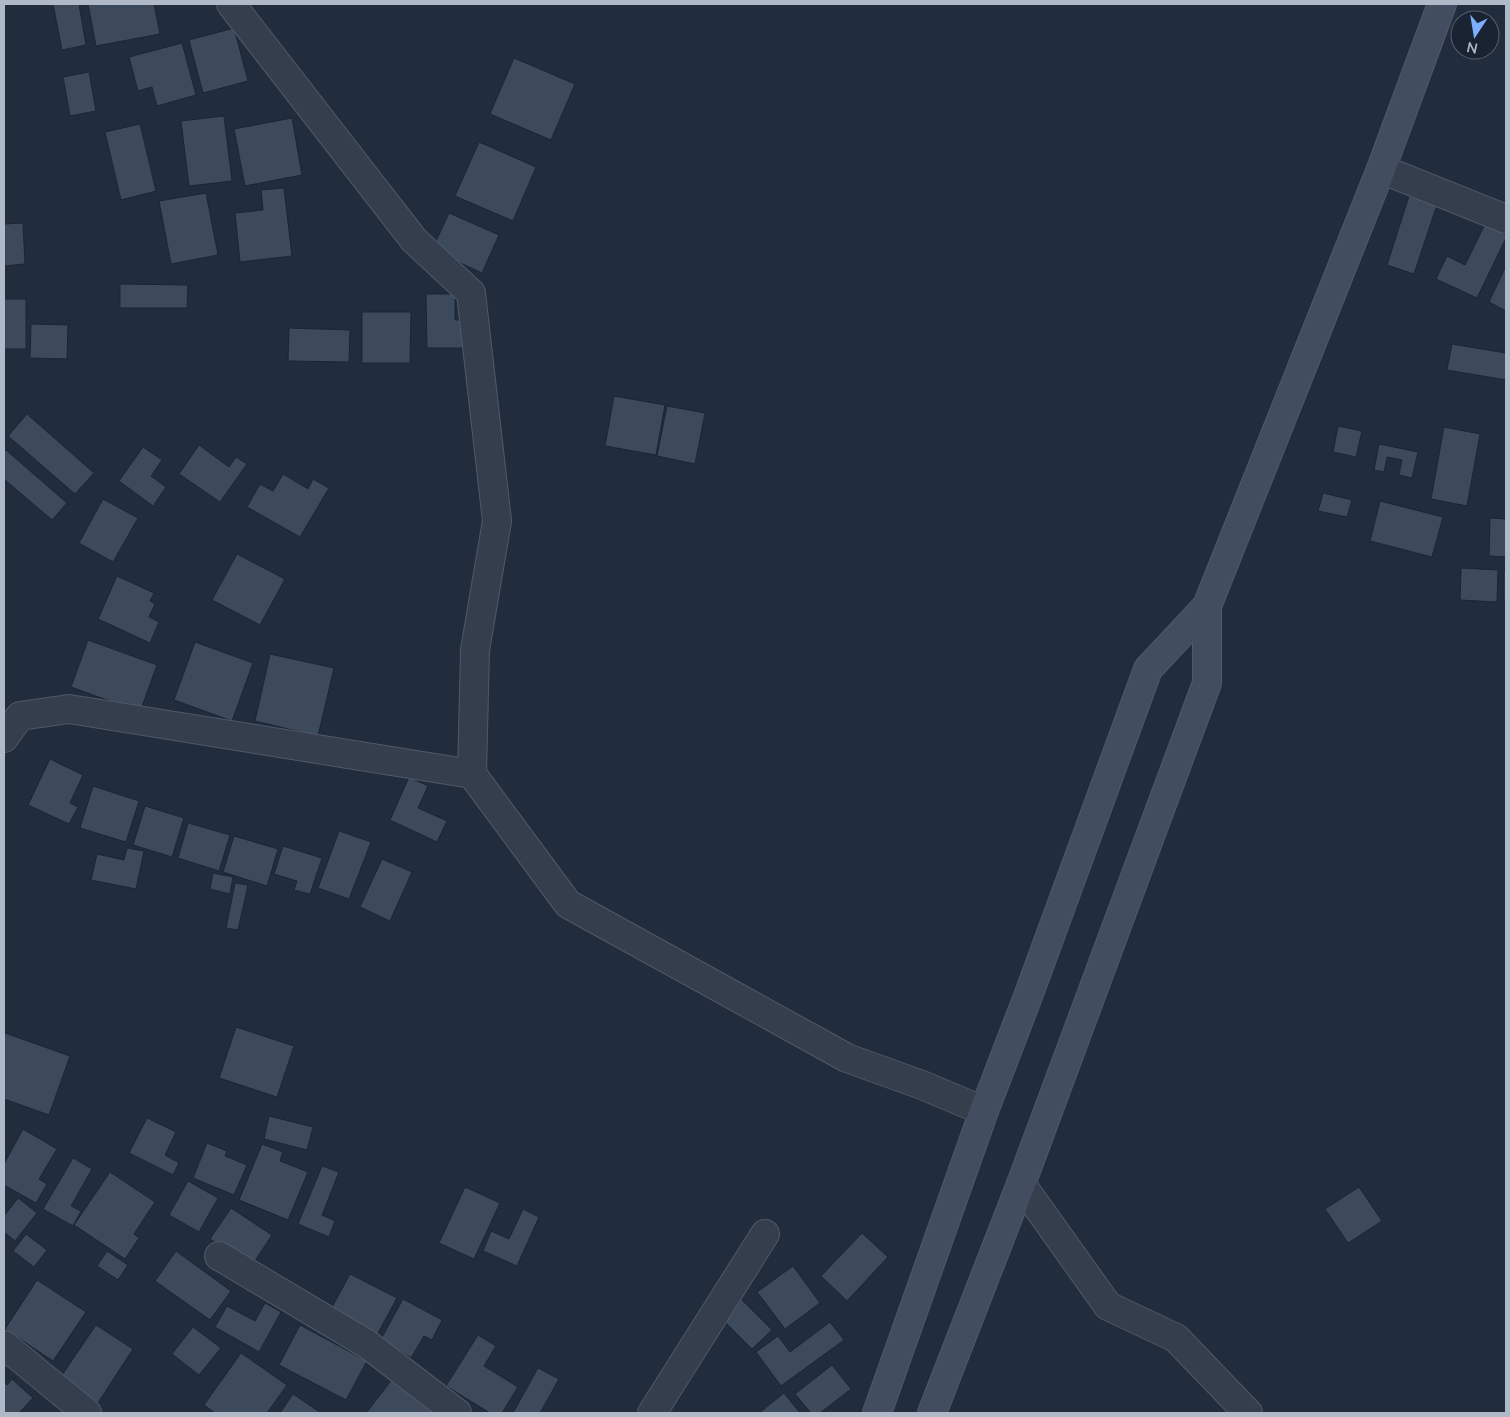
<svg xmlns="http://www.w3.org/2000/svg" width="1510" height="1417" font-family="Lato,sans-serif">
  <style>
    .building { fill: #3c4a5c; stroke: #1c2533 }
    .lines { fill: none; stroke-linecap: round; stroke-linejoin: round }
    .street-casing { stroke: #505967; stroke-width: 30 }
    .secondary-casing { stroke: #505967; stroke-width: 30 }
    .street { stroke: #353e4c; stroke-width: 28 }
    .secondary { stroke: #424d60; stroke-width: 28 }
  </style>
  <rect width="100%" height="100%" fill="#212c3c"/>
  <g class="building">
    <polygon points="53,4 79,4 86,45 62,50"/>
    <polygon points="88,4 154,4 160,34 96,46"/>
    <polygon points="234,28 248,81 203,93 189,40"/>
    <polygon points="182,43 196,95 157,106 152,87 138,91 129,57"/>
    <polygon points="514,58 575,84 551,140 490,114"/>
    <polygon points="89,72 96,111 70,116 63,77"/>
    <polygon points="224,116 232,181 189,186 181,121"/>
    <polygon points="292,118 302,175 245,186 234,129"/>
    <polygon points="140,124 156,191 121,200 105,132"/>
    <polygon points="479,142 536,167 513,221 455,196"/>
    <polygon points="284,188 292,256 240,262 235,213 263,210 261,190"/>
    <polygon points="206,193 218,255 171,264 159,201"/>
    <polygon points="1409,196 1437,205 1414,274 1387,265"/>
    <polygon points="449,213 499,235 482,273 432,250"/>
    <polygon points="23,223 25,264 4,266 4,224"/>
    <polygon points="1485,224 1506,235 1506,238 1477,298 1436,279 1447,256 1465,265"/>
    <polygon points="1506,266 1506,311 1489,302"/>
    <polygon points="120,284 188,285 187,308 120,308"/>
    <polygon points="426,294 455,294 455,320 463,320 463,348 427,348"/>
    <rect x="4" y="299" width="22" height="50"/>
    <polygon points="362,312 411,312 410,363 362,363"/>
    <polygon points="31,324 68,325 67,359 30,358"/>
    <polygon points="289,328 350,330 349,362 288,361"/>
    <polygon points="1452,344 1506,353 1506,380 1447,370"/>
    <polygon points="614,396 665,405 656,455 605,446"/>
    <polygon points="667,406 705,413 695,464 657,456"/>
    <polygon points="27,414 94,473 75,494 8,436"/>
    <polygon points="1338,426 1362,431 1356,457 1333,452"/>
    <polygon points="1444,427 1480,434 1467,506 1431,499"/>
    <polygon points="1379,444 1418,452 1412,478 1399,475 1402,460 1387,457 1384,472 1374,470"/>
    <polygon points="199,445 229,467 236,457 247,464 220,502 179,474"/>
    <polygon points="143,447 162,460 151,476 166,487 153,506 119,481"/>
    <polygon points="6,450 67,503 52,520 4,479 4,452"/>
    <polygon points="283,474 308,489 313,479 329,488 300,537 247,507 260,484 273,491"/>
    <polygon points="1323,493 1352,500 1347,517 1318,511"/>
    <polygon points="103,499 138,518 113,562 79,543"/>
    <polygon points="1380,501 1443,517 1432,557 1370,541"/>
    <polygon points="1490,518 1506,519 1506,557 1489,556"/>
    <polygon points="237,554 285,579 260,625 212,600"/>
    <polygon points="1461,568 1498,570 1497,602 1460,600"/>
    <rect x="1504" y="572" width="2" height="30"/>
    <polygon points="117,576 154,593 150,601 155,604 149,617 159,622 150,643 98,619"/>
    <polygon points="88,640 157,665 140,712 71,687"/>
    <polygon points="195,642 253,663 232,721 174,700"/>
    <polygon points="270,654 334,668 318,736 255,721"/>
    <polygon points="50,759 83,775 70,803 78,807 69,824 28,805"/>
    <polygon points="409,777 428,786 418,808 447,821 437,842 390,820"/>
    <polygon points="93,786 139,801 126,842 80,828"/>
    <polygon points="145,806 184,818 172,857 133,845"/>
    <polygon points="188,823 230,835 219,871 178,858"/>
    <polygon points="339,831 371,842 349,899 318,888"/>
    <polygon points="234,836 278,849 267,886 223,872"/>
    <polygon points="283,846 322,858 310,894 294,890 297,881 274,874"/>
    <polygon points="127,848 144,851 136,889 91,880 97,854 124,860"/>
    <polygon points="382,859 412,872 390,921 360,907"/>
    <polygon points="213,873 233,877 230,894 210,889"/>
    <polygon points="235,883 248,885 238,930 226,928"/>
    <polygon points="236,1027 294,1046 277,1097 219,1078"/>
    <polygon points="5,1033 70,1056 49,1115 4,1099 4,1037"/>
    <polygon points="269,1116 313,1127 307,1150 264,1139"/>
    <polygon points="147,1118 176,1132 165,1155 179,1163 173,1175 129,1153"/>
    <polygon points="23,1129 57,1149 39,1179 47,1184 36,1203 4,1185 4,1164"/>
    <polygon points="207,1143 227,1151 225,1156 247,1165 234,1195 193,1178"/>
    <polygon points="262,1144 283,1152 280,1161 308,1172 288,1220 239,1200"/>
    <polygon points="73,1158 92,1169 71,1206 81,1211 73,1226 43,1209"/>
    <polygon points="322,1166 339,1172 322,1215 335,1221 329,1237 298,1224"/>
    <polygon points="110,1172 155,1202 134,1234 139,1238 125,1259 74,1225"/>
    <polygon points="188,1181 218,1198 199,1232 169,1215"/>
    <polygon points="465,1187 500,1203 474,1259 439,1243"/>
    <polygon points="1359,1187 1382,1221 1348,1243 1325,1209"/>
    <polygon points="18,1198 37,1213 15,1241 4,1232 4,1216"/>
    <polygon points="231,1208 272,1235 251,1267 210,1239"/>
    <polygon points="523,1209 539,1217 517,1266 483,1251 491,1231 509,1239"/>
    <polygon points="862,1233 888,1257 847,1301 821,1276"/>
    <polygon points="26,1234 47,1250 34,1267 13,1251"/>
    <polygon points="107,1251 128,1265 118,1280 97,1266"/>
    <polygon points="176,1251 231,1291 210,1320 155,1281"/>
    <polygon points="793,1266 820,1303 785,1329 757,1292"/>
    <polygon points="350,1274 397,1298 377,1335 330,1311"/>
    <polygon points="37,1280 86,1312 53,1361 5,1329"/>
    <polygon points="403,1299 442,1320 432,1340 424,1336 411,1358 381,1339"/>
    <polygon points="741,1299 772,1330 752,1349 721,1318"/>
    <polygon points="265,1303 281,1312 259,1352 215,1327 227,1306 255,1321"/>
    <polygon points="830,1322 844,1340 781,1386 756,1352 778,1336 790,1352"/>
    <polygon points="96,1325 133,1349 98,1403 60,1378"/>
    <polygon points="300,1325 367,1361 346,1400 279,1365"/>
    <polygon points="193,1327 221,1348 199,1375 172,1354"/>
    <polygon points="478,1335 496,1346 484,1366 518,1387 502,1413 490,1413 446,1386"/>
    <polygon points="241,1353 287,1385 267,1413 215,1413 204,1405"/>
    <polygon points="832,1365 851,1389 820,1413 811,1413 795,1394"/>
    <polygon points="538,1368 559,1379 540,1413 513,1413"/>
    <polygon points="393,1378 440,1413 369,1413 367,1412"/>
    <polygon points="12,1379 33,1398 19,1413 4,1413 4,1382 7,1385"/>
    <polygon points="784,1393 800,1413 759,1413"/>
    <polygon points="293,1394 321,1413 280,1413"/>
  </g>
  <g class="lines">
    <defs>
      <g id="street">
        <polyline points="231,4 414,240 471,293 497,521 475,650 472,774 568,904 847,1058 922,1085 984,1111"/>
        <polyline points="1381,169 1506,219"/>
        <polyline points="4,738 20,716 69,709 472,774"/>
        <polyline points="1021,1184 1108,1306 1176,1338 1248,1413"/>
        <polyline points="219,1256 367,1344 457,1413"/>
        <polyline points="4,1345 87,1413"/>
        <polyline points="652,1413 765,1234"/>
      </g>
      <g id="secondary">
        <polyline points="877,1413 984,1111 1030,991 1148,669 1207,606"/>
        <polyline points="932,1413 1021,1184 1207,683 1207,606 1381,169 1442,4"/>
      </g>
    </defs>
    <use href="#street" class="street-casing"/>
    <use href="#secondary" class="secondary-casing"/>
    <use href="#street" class="street"/>
    <use href="#secondary" class="secondary"/>
  </g>
  <rect width="1510" height="1417" fill="none" stroke="#b0b9c8" stroke-width="10"/>
  <g transform="translate(1475 35) rotate(192)"><circle r="24" fill="#1a2331" stroke="#565f6d"/>
  <path d="M0-4L9 19L0 12L-9 19Z" fill="#7eafff"/>
  <text y="-8" font-size="14" font-weight="bold" text-anchor="middle" fill="#b0b9c8">N</text>
  </g>
</svg>
